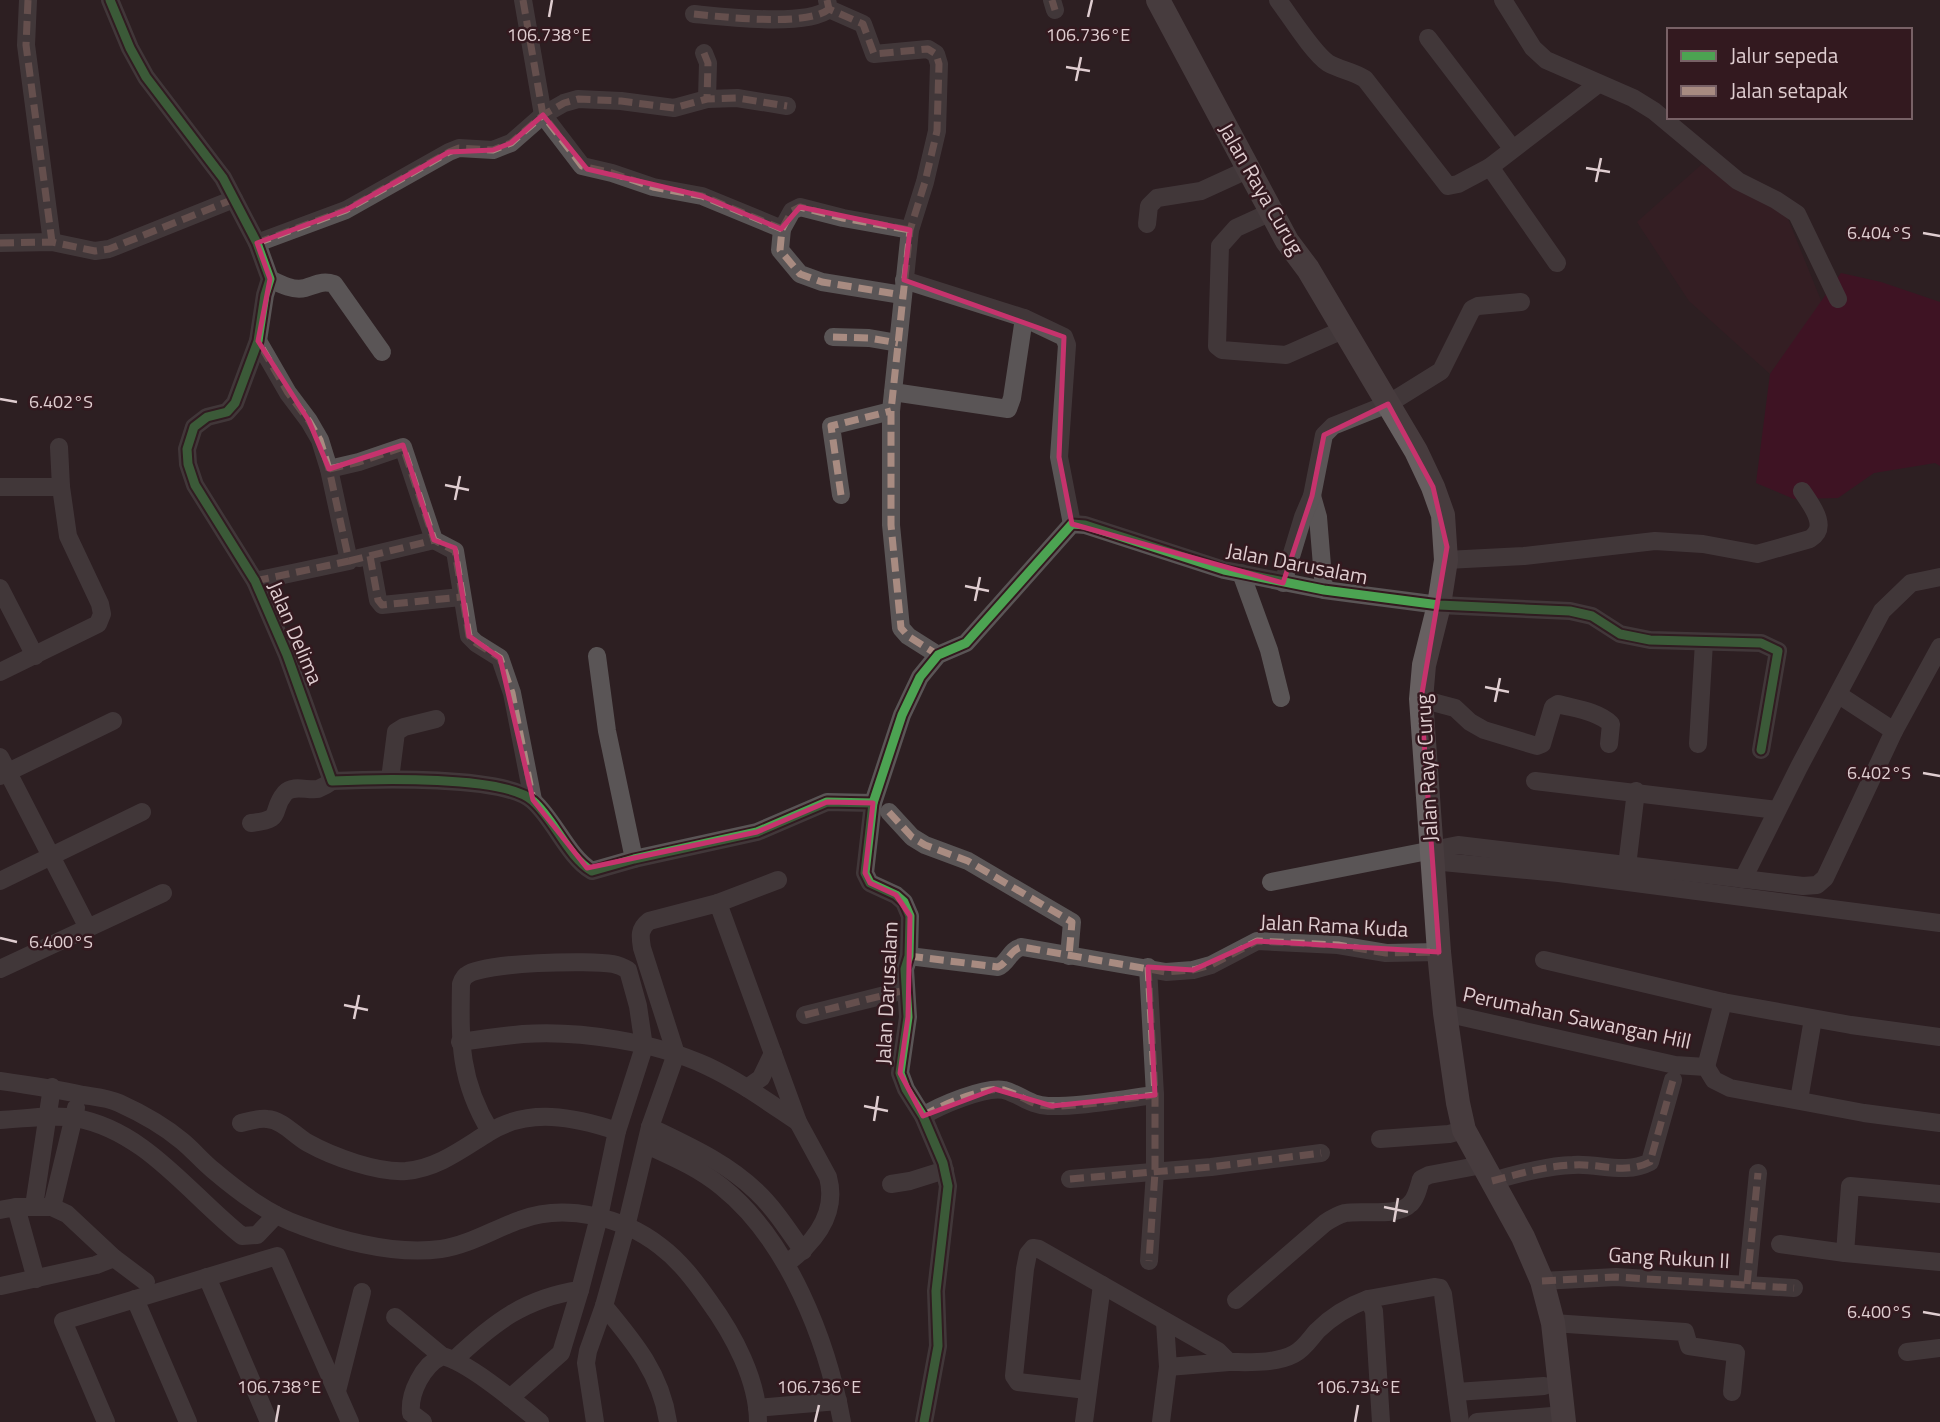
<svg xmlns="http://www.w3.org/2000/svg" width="1940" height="1422" font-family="'Titillium Web',sans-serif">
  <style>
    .built { fill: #3d1d25 }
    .green { fill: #530525 }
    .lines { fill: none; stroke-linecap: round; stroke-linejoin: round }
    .street { stroke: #5a5556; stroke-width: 18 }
    .secondary { stroke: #676061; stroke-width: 24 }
    .quiet { stroke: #a88b81; stroke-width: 7; stroke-dasharray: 14 7; stroke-linecap: butt }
    .cycleway-casing { stroke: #33191f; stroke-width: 13 }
    .cycleway { stroke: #4ca352; stroke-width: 9 }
    .marked { fill: none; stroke: #c6336d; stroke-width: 5; stroke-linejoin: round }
    .ticks { fill: none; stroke: #dfcdd0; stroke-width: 2.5 }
    .labels { text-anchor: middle; stroke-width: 5; stroke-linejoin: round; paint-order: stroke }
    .street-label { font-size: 21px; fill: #dfcdd0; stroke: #33191f }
    .ticks-label { font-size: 18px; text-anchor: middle; fill: #dfcdd0; stroke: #33191f; stroke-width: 5; stroke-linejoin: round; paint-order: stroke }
  </style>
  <rect width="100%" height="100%" fill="#2d1f22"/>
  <polygon class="built" points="1702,164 1786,214 1822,303 1770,374 1689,301 1637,222"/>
  <polygon class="green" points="1841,273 1881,282 1940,302 1940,466 1935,463 1874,473 1838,498 1794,499 1756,483 1770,374"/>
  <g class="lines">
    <g class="street">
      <polyline points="28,0 26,45 52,242"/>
      <path d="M110,0l20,48 16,29 77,101 34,65 13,36 -5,16 -7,46 -23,62 -8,9 -20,5 -13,10 -7,22 1,15 7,21 60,96 32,74 45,126c41,-2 173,-6 201,20 21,18 35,56 59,70l42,-12 123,-27 70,-30 46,1"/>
      <polyline points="523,0 543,115 582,166 612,173 653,187 702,196 782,229 780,250 800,274 822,282 902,295"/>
      <polyline points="827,0 829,9 863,24 874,54 928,49 936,54 939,64 937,131 925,182 910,230 891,411 891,525 901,628 908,636 938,655"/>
      <polyline points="1052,0 1055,10"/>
      <path d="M1278,0c12,16 35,53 50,63 12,7 25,8 37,16l83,107 10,-2 32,-17 108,-83"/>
      <polyline points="1503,0 1533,48 1546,60 1633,98 1654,111 1738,181 1776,200 1797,214 1838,299"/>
      <path d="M694,14c30,3 113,13 135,-5"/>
      <polyline points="1428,38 1512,148"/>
      <polyline points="704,53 708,63 707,99"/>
      <polyline points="1490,167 1557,263"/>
      <polyline points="1271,212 1236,228 1220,246 1217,346 1222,350 1286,355 1345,329"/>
      <polyline points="1147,224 1149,206 1157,198 1201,191 1249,169"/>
      <polyline points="782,229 792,211 800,207 843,218 910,230"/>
      <polyline points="0,243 52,242 95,251 109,249 234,199"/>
      <polyline points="257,243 346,210 449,152 459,148 493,150 511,143 543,115 564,103 578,99 621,101 674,108 707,99 737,98 787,106"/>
      <path d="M270,279c10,5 23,12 35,9 11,-3 17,-8 29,-4l48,68"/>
      <polyline points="904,280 1024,318 1064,337 1067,345 1059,457 1072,524"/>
      <polyline points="833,337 869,338 898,343"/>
      <polyline points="893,392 1008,409 1012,398 1024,318"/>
      <polyline points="329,469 359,462 403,447 434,540 455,551 469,636 476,643 500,658 512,693 533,800"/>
      <polyline points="0,487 61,487"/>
      <polyline points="841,495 831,426 891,411"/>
      <polyline points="1312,496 1318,517 1324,590"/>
      <polyline points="370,556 378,600 382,605 461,597"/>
      <polyline points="359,558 434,540"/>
      <path d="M1446,560l78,-4 131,-15 48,3 54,10 53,-15c19,-12 2,-33 -8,-48"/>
      <polyline points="1241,573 1269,650 1281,698"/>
      <polyline points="255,581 349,561 329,469 320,440 309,421 288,393 258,341"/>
      <polyline points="1283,583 1303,517 1312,496 1324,435 1333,426 1388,404 1441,371 1472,309 1478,306 1521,302"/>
      <polyline points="0,588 35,656"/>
      <polyline points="597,656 607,731 634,859"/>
      <polyline points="0,672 98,624 102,614 100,604 68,536 61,487 59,447"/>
      <polyline points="1839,695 1894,731"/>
      <path d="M1421,699l34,9 15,14 14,8 53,16 5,-2 11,-37 5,-3c18,5 39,7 53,20l-2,20"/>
      <polyline points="1698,744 1704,642"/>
      <polyline points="0,757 87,926"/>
      <polyline points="0,776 113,721"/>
      <polyline points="390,779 396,732 404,727 436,719"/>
      <polyline points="1535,781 1777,810"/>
      <polyline points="889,812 912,837 925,845 968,861 1072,922 1069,956"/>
      <path d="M251,823c35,-4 18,-11 34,-30 8,-9 23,-2 33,-4 5,-2 10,-5 14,-8"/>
      <polyline points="1432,861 1559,873 1940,923"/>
      <polyline points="1627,866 1636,791"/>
      <polyline points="1743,879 1799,767 1882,611 1911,583 1940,577"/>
      <polyline points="0,881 142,812"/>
      <polyline points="1271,882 1458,845 1803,886 1817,885 1825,878 1894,731 1940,647"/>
      <polyline points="718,903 778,880"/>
      <path d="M909,956l89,11c10,-4 12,-18 24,-20l144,25 27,-2 18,-5 46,-24 81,4 48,8 53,-1"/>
      <polyline points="1544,960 1723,1002 1851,1025 1940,1037"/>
      <polyline points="1148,967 1155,1095 1155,1172 1149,1261"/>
      <polyline points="0,969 163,893"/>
      <polyline points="1445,1013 1675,1065 1706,1067 1714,1080 1730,1088 1864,1113 1940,1123"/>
      <polyline points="805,1015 905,990"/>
      <path d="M460,1042c21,-3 42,-6 63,-8 57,-4 132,8 184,32 32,15 61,36 91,56"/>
      <polyline points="1706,1067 1723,1002"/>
      <path d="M0,1081c28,4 55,8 83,14 12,2 25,3 36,8 22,10 45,23 63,38 11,9 20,20 31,29 26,22 56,45 89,56 43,16 93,29 139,23 28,-4 53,-20 79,-29 45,-17 103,-3 140,26 20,15 35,35 49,55 24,33 49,79 49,121"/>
      <polyline points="747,1088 761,1078 773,1053"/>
      <polyline points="1799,1100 1813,1019"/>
      <path d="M923,1116c16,-10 62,-30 81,-26 18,5 25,15 44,16 33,1 73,-7 107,-11"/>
      <path d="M0,1120c24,-1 52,-6 76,-2 70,13 113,76 166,118l15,-1 19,-20"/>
      <path d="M241,1123c8,-2 18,-5 26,-4 16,1 28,17 41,24 25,14 70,30 98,28 32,-3 56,-22 82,-38 40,-26 87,-16 129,-2"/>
      <path d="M650,1127c37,18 76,35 106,64 19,18 32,39 47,60"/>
      <path d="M490,1131c-31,-51 -30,-90 -29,-147 1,-3 3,-8 6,-9 16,-13 124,-15 146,-11 6,1 10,3 15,6l10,36 6,41 -27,84 -18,86 -19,73 -19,63 -51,45"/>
      <polyline points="1380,1139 1449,1134 1464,1130"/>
      <path d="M647,1145c26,12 52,23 75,42 66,53 105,153 120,235"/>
      <polyline points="1070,1179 1211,1167 1321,1153"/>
      <path d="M1492,1181c26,-7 53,-15 81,-16 26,-2 52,10 77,-3l23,-82"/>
      <polyline points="891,1184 910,1181 945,1170"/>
      <polyline points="34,1206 52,1087"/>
      <polyline points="16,1207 52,1207 67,1214 114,1258 146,1282"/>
      <polyline points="52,1207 76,1108"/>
      <polyline points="0,1210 16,1207 36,1279"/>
      <polyline points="1780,1244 1845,1253 1940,1262"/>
      <polyline points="1845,1253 1850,1186 1940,1194"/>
      <polyline points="207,1277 269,1422"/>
      <polyline points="1542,1281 1616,1277 1794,1288"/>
      <polyline points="1747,1284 1758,1173"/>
      <polyline points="1,1286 96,1265 114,1258"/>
      <polyline points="135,1299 188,1422"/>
      <polyline points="1368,1299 1434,1287 1440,1288 1443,1294 1460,1422"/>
      <path d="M1236,1300l89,-77c6,-4 13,-8 20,-10 17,-3 53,4 65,-9 6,-5 9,-18 11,-25l8,-4 53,-10"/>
      <path d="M604,1306c30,36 57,68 64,116"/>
      <polyline points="395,1317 442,1356"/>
      <polyline points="1553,1323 1685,1332 1689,1346 1736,1353 1732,1392"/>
      <polyline points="1907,1352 1940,1348"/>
      <path d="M454,1360c39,-37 71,-62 126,-70"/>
      <polyline points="1168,1367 1229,1362"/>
      <path d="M1087,1390l-69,-8 -4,-6 11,-107 3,-15 5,-6 6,1 179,102 11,11c20,0 46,2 65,-8 10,-5 16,-15 23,-23 15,-15 32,-25 51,-32l6,12 7,111"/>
      <polyline points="337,1391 362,1292"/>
      <polyline points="1456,1392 1544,1386"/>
      <polyline points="757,1408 838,1401"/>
      <polyline points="106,1422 63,1321 277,1256 350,1422"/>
      <path d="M423,1422l-12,-9c-2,-20 12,-48 31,-57 25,5 76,48 98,66"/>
      <path d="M595,1422l-9,-59 2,-12 16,-45 22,-79 24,-100 26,-73 -34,-106c-2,-12 -3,-19 7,-27l69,-18 80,219 30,55c10,37 -14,66 -42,87"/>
      <polyline points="924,1422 938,1346 936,1291 948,1186 943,1163 923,1116 906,1089 900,1073 908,1017 905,969 909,956 910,916 904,902 896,895 870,883 865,873 873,803 902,715 920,677 938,655 966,643 1072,524 1085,525 1224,570 1324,590 1439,605 1570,611 1592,616 1620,634 1650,640 1761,643 1778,651 1761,750"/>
      <polyline points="1084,1422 1102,1285"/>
      <polyline points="1161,1422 1168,1367 1165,1322"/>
      <polyline points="1477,1422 1564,1415"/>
    </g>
    <polyline class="secondary" points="1158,0 1287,241 1308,269 1416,451 1433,487 1443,515 1446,560 1439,605 1424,665 1421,699 1439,952 1445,1013 1458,1103 1464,1130 1523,1237 1542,1281 1553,1323 1564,1422"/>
    <g class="quiet">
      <polyline points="28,0 26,45 52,242"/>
      <polyline points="523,0 543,115 582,166 612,173 653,187 702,196 782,229 780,250 800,274 822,282 902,295"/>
      <polyline points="827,0 829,9 863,24 874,54 928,49 936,54 939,64 937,131 925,182 910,230 891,411 891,525 901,628 908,636 938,655"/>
      <polyline points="1052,0 1055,10"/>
      <path d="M694,14c30,3 113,13 135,-5"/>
      <polyline points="704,53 708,63 707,99"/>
      <polyline points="782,229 792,211 800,207 843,218 910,230"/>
      <polyline points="0,243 52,242 95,251 109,249 234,199"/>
      <polyline points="257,243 346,210 449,152 459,148 493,150 511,143 543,115 564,103 578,99 621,101 674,108 707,99 737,98 787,106"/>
      <polyline points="833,337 869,338 898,343"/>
      <polyline points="329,469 359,462 403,447 434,540 455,551 469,636 476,643 500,658 512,693 533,800"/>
      <polyline points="841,495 831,426 891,411"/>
      <polyline points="370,556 378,600 382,605 461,597"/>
      <polyline points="349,561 434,540"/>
      <polyline points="255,581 349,561 329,469 320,440 309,421 288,393 258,341"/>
      <polyline points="889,812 912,837 925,845 968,861 1072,922 1069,956"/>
      <path d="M909,956l89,11c10,-4 12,-18 24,-20l144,25 27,-2 18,-5 46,-24 81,4 48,8 53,-1"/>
      <polyline points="1148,967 1155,1095 1155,1172 1149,1261"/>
      <polyline points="805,1015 905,990"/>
      <path d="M923,1116c16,-10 62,-30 81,-26 18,5 25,15 44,16 33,1 73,-7 107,-11"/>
      <polyline points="1070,1179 1211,1167 1321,1153"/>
      <path d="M1492,1181c26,-7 53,-15 81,-16 26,-2 52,10 77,-3l23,-82"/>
      <polyline points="1542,1281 1616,1277 1794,1288"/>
      <polyline points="1747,1284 1758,1173"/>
    </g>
    <defs>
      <g id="cycleway">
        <path d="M110,0l20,48 16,29 77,101 34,65 13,36 -5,16 -7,46 -23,62 -8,9 -20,5 -13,10 -7,22 1,15 7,21 60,96 32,74 45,126c41,-2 173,-6 201,20 21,18 35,56 59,70l42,-12 123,-27 70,-30 46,1"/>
        <polyline points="924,1422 938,1346 936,1291 948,1186 943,1163 923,1116 906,1089 900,1073 908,1017 905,969 909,956 910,916 904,902 896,895 870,883 865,873 873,803 902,715 920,677 938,655 966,643 1072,524 1085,525 1224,570 1324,590 1439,605 1570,611 1592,616 1620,634 1650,640 1761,643 1778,651 1761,750"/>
      </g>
    </defs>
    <use href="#cycleway" class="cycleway-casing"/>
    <use href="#cycleway" class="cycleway"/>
  </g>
  <path d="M0 0H1940V1422H0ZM543,115l44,54 115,27 79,33 19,-22 110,23 -6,50 160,57 -5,120 13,67 211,59 29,-87 12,-61 64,-31 45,83 14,60 -26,152 18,253 -182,-11 -64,29 -45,-3 7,128 -103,11 -57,-17 -72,27 -23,-43 8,-56 2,-101 -14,-21 -26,-12 -5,-10 8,-70 -46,-1 -70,30 -170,36 -54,-68 -33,-142 -31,-22 -14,-88 -21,-8 -31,-95 -74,24 -20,-48 -51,-80 12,-62 -13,-36 89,-33 103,-58 44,-2 18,-7z" fill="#2d1f22" fill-opacity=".55" fill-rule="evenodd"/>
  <path class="marked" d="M543,115l44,54 115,27 79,33 19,-22 110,23 -6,50 160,57 -5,120 13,67 211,59 29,-87 12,-61 64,-31 45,83 14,60 -26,152 18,253 -182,-11 -64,29 -45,-3 7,128 -103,11 -57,-17 -72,27 -23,-43 8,-56 2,-101 -14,-21 -26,-12 -5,-10 8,-70 -46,-1 -70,30 -170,36 -54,-68 -33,-142 -31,-22 -14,-88 -21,-8 -31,-95 -74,24 -20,-48 -51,-80 12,-62 -13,-36 89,-33 103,-58 44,-2 18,-7z"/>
  <path class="ticks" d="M549,17l3,-17M1088,17l4,-17M1066,67l24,4M1076,81l5,-24M1586,168l24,4M1596,182l5,-24M1923,233l17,3M0,399l17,3M445,485l24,5M455,500l5,-24M965,586l24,5M975,601l5,-24M1485,687l24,5M1495,702l5,-24M1923,773l17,3M0,938l17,4M344,1005l24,5M354,1019l5,-24M864,1106l24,5M874,1121l4,-25M1384,1207l24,5M1394,1222l4,-24M1923,1312l17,3M276,1422l3,-17M815,1422l4,-17M1355,1422l3,-17"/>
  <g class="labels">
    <g class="street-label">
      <text transform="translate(1261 189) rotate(60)" y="7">Jalan Raya Curug</text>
      <text transform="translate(1297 564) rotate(11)" y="7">Jalan Darusalam</text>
      <text transform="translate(295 633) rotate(67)" y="7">Jalan Delima</text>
      <text transform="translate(1427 768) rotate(-93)" y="7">Jalan Raya Curug</text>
      <text transform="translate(1334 926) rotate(3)" y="7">Jalan Rama Kuda</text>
      <text transform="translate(887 993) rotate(-87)" y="7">Jalan Darusalam</text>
      <text transform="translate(1577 1018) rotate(12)" y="7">Perumahan Sawangan Hill</text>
      <text transform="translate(1669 1258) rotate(3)" y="7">Gang Rukun II</text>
    </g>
  </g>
  <g class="ticks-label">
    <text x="549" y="41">106.738°E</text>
    <text x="1088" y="41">106.736°E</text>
    <text x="1879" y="239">6.404°S</text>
    <text x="61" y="408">6.402°S</text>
    <text x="1879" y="779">6.402°S</text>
    <text x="61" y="948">6.400°S</text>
    <text x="1879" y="1318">6.400°S</text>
    <text x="279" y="1393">106.738°E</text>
    <text x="819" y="1393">106.736°E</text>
    <text x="1358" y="1393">106.734°E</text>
  </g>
  <rect x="1667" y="28" width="245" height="91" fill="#33191f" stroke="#786166" stroke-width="2"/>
  <rect x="1681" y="51" width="35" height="10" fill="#4ca352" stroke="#786166" stroke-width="2"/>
  <text x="1730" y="63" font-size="21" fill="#dfcdd0">Jalur sepeda</text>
  <rect x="1681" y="86" width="35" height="10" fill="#a88b81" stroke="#786166" stroke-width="2"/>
  <text x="1730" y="98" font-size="21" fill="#dfcdd0">Jalan setapak</text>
</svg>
